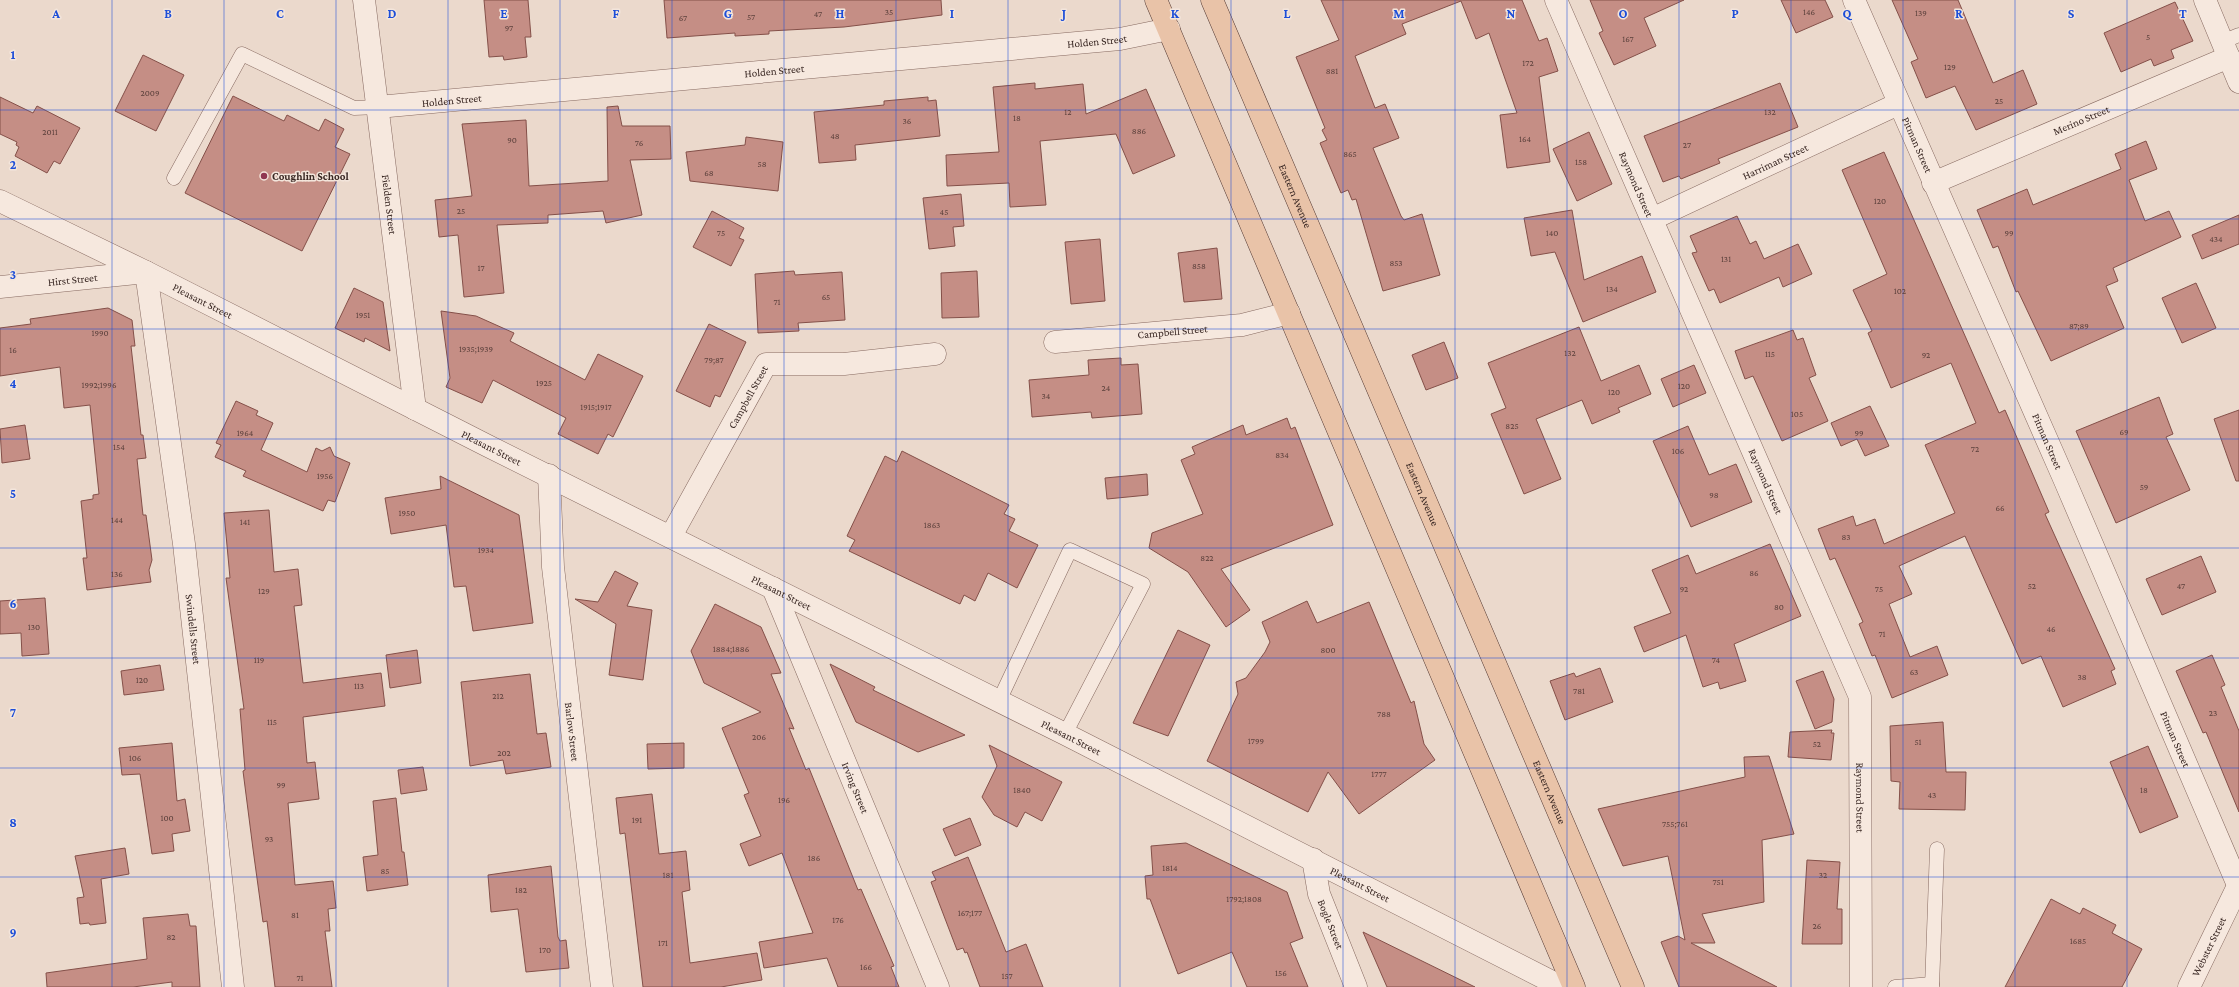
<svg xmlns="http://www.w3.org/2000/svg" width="2239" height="987" font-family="'Crimson Pro',serif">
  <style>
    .building { fill: #c58e85; stroke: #845049 }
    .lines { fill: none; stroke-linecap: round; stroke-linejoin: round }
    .service-casing { stroke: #876a61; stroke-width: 15 }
    .minor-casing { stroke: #876a61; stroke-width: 23 }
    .tertiary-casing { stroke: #876a61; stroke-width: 23 }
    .primary-casing { stroke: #553a34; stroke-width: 23 }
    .service { stroke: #f6e8de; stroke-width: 14 }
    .minor { stroke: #f6e8de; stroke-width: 22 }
    .tertiary { stroke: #f6e8de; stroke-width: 22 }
    .primary { stroke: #e9c3a8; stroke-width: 22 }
    .grid { fill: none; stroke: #1d4ed8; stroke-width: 1; stroke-opacity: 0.55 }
    .poi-dot { fill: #903751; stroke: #f3e5db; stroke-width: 1.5 }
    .labels { text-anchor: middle; stroke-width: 3; stroke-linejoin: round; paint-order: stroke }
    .number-label { font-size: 9px; fill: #5c413c }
    .street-label { font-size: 11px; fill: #392723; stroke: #f3e5db }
    .poi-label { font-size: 11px; font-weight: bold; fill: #392723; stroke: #f3e5db; text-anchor: start }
    .grid-label { font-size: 13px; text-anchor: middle; font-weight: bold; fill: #1d4ed8; stroke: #f3e5db; stroke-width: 3; stroke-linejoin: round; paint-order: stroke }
  </style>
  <rect width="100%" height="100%" fill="#ebd9cc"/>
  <g class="building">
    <polygon points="484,0 528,0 531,37 525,37 527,57 504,60 503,56 489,57"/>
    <polygon points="664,0 941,0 942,15 844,27 769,31 769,34 735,36 735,33 667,38"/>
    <polygon points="1321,0 1522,0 1539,41 1547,38 1558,71 1539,77 1550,162 1507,168 1500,115 1517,113 1489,33 1476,39 1461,1 1402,24 1406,34 1355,56 1375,108 1385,104 1399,138 1373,148 1401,216 1404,220 1422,214 1440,275 1383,291 1356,199 1352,200 1348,190 1341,193 1320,143 1327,140 1322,130 1325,128 1296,57 1339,40"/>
    <polygon points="1590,0 1684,0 1644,18 1656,46 1614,65 1599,33 1603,31"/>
    <polygon points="1781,0 1825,0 1833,17 1796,33"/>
    <polygon points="1892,0 1958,0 1993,83 2023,70 2037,104 1976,130 1955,86 1926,98 1911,62 1918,59"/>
    <polygon points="2175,2 2193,41 2171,50 2174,58 2154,66 2151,59 2121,72 2104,33"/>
    <polygon points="143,55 184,75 156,131 115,111"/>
    <polygon points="1035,83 1035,89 1083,84 1086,114 1146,89 1175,156 1133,174 1116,134 1040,141 1046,205 1010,207 1009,183 947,186 946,155 999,152 993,87"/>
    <polygon points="1780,83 1798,127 1718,159 1720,163 1681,179 1679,176 1663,182 1644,136"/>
    <polygon points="233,96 284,121 287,115 319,131 325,119 344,129 335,147 350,154 302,251 185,193"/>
    <polygon points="0,97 33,113 37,106 80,128 60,164 54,161 47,173 15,156 19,147 16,145 17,142 0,134"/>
    <polygon points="928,97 928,101 936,100 940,136 855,145 856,160 819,163 814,112 884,105 884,101"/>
    <polygon points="618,106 622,126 670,126 671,159 630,160 642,215 606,223 603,211 548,215 548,223 497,225 504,293 464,297 458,235 439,237 435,200 472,196 462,124 526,120 529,186 608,181 607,107"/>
    <polygon points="1589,132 1612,184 1577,201 1553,149"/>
    <polygon points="746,137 783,142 778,191 690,181 686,152 745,145"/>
    <polygon points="2146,141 2157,169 2129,180 2145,221 2169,211 2181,237 2113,268 2118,281 2106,286 2124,328 2051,361 2018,291 2016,292 1998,246 1993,248 1977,210 2027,189 2033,205 2121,169 2115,154"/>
    <polygon points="1884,152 1999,413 2005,410 2049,512 2045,514 2115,669 2111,671 2116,684 2063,707 2041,656 2022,664 1965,536 1899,566 1912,594 1889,604 1910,657 1937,646 1948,675 1892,698 1875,655 1872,656 1859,624 1863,622 1835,558 1830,560 1818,529 1853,516 1856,526 1875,519 1884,544 1955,513 1925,445 1976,423 1951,363 1891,388 1868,333 1872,331 1853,290 1887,274 1842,170"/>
    <polygon points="961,194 964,226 953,227 955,246 929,249 923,198"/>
    <polygon points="1572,210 1584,280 1642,256 1656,292 1583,322 1555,252 1531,256 1524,218"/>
    <polygon points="712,211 744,228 739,238 744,240 731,266 693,247"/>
    <polygon points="2239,215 2239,244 2202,259 2192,235"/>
    <polygon points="1737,216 1750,244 1756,241 1764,259 1798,244 1812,274 1783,287 1779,277 1720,303 1714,289 1709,291 1692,253 1697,252 1690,236"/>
    <polygon points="1100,239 1105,301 1071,304 1065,242"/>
    <polygon points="1217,248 1222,299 1184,302 1178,253"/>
    <polygon points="794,271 795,275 842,272 845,320 798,323 799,331 758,333 755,274"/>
    <polygon points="977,271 979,317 942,318 941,273"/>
    <polygon points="2196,283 2216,328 2182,343 2162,298"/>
    <polygon points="354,288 383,302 390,351 365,338 364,342 335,328"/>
    <polygon points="108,308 132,320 135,346 131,346 141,435 143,435 146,458 137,459 143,515 146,515 152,560 149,570 151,582 87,590 83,558 87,558 81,501 93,499 93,495 99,494 90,405 64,408 60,367 0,376 0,328 31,324 30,319"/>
    <polygon points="441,311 476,316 514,333 510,341 585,380 598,354 643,376 613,437 608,434 598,454 558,434 566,418 493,380 482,403 446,387 450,378"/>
    <polygon points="709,324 746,342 720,397 715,395 710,407 676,391"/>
    <polygon points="1579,327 1601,381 1639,365 1651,394 1618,408 1620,412 1592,424 1582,400 1536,419 1561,479 1524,494 1491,414 1506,408 1488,363"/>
    <polygon points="1793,330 1797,340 1803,338 1816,375 1809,378 1828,421 1782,441 1753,376 1745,379 1735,351"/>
    <polygon points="1444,342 1458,378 1426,390 1412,355"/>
    <polygon points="1121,358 1121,365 1138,364 1142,414 1092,418 1091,412 1032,417 1029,380 1089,375 1088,360"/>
    <polygon points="1694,365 1706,393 1673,407 1661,379"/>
    <polygon points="2159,397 2173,434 2166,437 2190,490 2116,523 2076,431"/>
    <polygon points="236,401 258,411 256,415 273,423 261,450 307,472 316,448 322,451 330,447 334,456 350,463 335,502 328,500 323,511 243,476 246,471 215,457 221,445 216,443"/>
    <polygon points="1870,406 1889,446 1865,456 1857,439 1841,446 1831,423"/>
    <polygon points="2239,410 2239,481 2236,481 2214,419"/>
    <polygon points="1287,418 1291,429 1295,427 1333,525 1221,569 1250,610 1226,627 1188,572 1149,548 1152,533 1203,514 1181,460 1195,454 1192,447 1243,425 1246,435"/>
    <polygon points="25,425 30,459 2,463 0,429"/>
    <polygon points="1688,426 1709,475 1736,464 1752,502 1691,527 1653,441"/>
    <polygon points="902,451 1009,505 1004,514 1015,519 1009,531 1038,545 1017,588 988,573 975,601 964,595 960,604 849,551 855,540 847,536 885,456 897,462"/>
    <polygon points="1147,474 1148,495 1107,499 1105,478"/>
    <polygon points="440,476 519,515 533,623 473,631 466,586 454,587 446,525 391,534 385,498 441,489"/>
    <polygon points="269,510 274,572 298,569 302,605 294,606 303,683 381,673 385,706 303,717 307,763 315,762 319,799 288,803 295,885 333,881 336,908 328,909 330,931 325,931 332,987 275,987 267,921 263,922 253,849 243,771 245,770 240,709 244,709 226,578 230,578 224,513"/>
    <polygon points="1770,544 1801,616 1734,644 1746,681 1720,689 1718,682 1703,687 1686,635 1644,652 1634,627 1671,613 1652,570 1688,555 1696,574"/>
    <polygon points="2201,556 2216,592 2162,615 2146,579"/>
    <polygon points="615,571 638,583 627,606 652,610 643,680 609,675 616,624 575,599 598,602"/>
    <polygon points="45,598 49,654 22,656 21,633 0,634 0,601"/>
    <polygon points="1307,601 1317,623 1369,602 1411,703 1414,701 1424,744 1435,760 1359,814 1328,772 1308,812 1207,761 1238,694 1236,682 1246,678 1265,652 1270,642 1262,622"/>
    <polygon points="715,604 761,627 781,673 771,674 794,729 789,728 806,770 809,768 811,773 858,890 861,889 894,966 891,967 899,987 838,987 827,958 764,968 759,942 813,933 782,853 749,866 740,844 761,836 744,795 749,793 722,728 761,712 704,683 691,651"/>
    <polygon points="1178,630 1210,645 1168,736 1133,723"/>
    <polygon points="417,650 421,683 390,688 386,655"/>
    <polygon points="2212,655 2225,685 2221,687 2239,731 2239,812 2206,732 2203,733 2176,671"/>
    <polygon points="830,664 875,687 873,690 965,735 918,752 856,722"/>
    <polygon points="160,665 164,690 124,695 121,671"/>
    <polygon points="1600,668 1613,702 1565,720 1550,681 1574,673 1576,677"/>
    <polygon points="1823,671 1834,699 1832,722 1815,729 1796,681"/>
    <polygon points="530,674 537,734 546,733 551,767 506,774 503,760 470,766 461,682"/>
    <polygon points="1943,722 1946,772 1966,772 1965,810 1899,809 1900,782 1891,781 1890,726"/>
    <polygon points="1832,730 1831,733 1834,733 1831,760 1788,757 1790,732"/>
    <polygon points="172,743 177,801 185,799 190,831 172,834 174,851 152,854 140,774 122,775 119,748"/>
    <polygon points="684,743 684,768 648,769 647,744"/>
    <polygon points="989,745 1062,782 1042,821 1025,812 1017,827 994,815 982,797 997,766"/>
    <polygon points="2148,746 2178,817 2140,833 2110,762"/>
    <polygon points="1769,756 1794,834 1762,840 1764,902 1702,914 1715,943 1691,943 1777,987 1679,987 1661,942 1678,936 1685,940 1668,856 1623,866 1598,809 1745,777 1744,757"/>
    <polygon points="423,767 427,790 401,794 398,770"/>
    <polygon points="652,794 659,854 686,851 690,890 682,892 690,963 757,953 762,980 721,987 643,987 625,833 620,834 616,798"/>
    <polygon points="396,798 402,852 404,852 408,885 367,891 363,857 378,855 373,801"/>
    <polygon points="970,818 981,845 955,856 943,829"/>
    <polygon points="1186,843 1287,892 1303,938 1290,943 1308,987 1247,987 1232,952 1178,974 1150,899 1147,899 1145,876 1153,875 1151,846"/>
    <polygon points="125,848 129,874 101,879 106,923 90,925 89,923 80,924 77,898 84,897 75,856"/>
    <polygon points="968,857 1006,952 1026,944 1043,987 980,987 967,952 965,953 963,948 957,950 931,882 936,880 932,872"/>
    <polygon points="1807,860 1840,862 1837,909 1842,909 1842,944 1802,944"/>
    <polygon points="551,866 558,937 560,941 566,940 569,968 526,972 518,909 491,912 488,875"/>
    <polygon points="2051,899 2080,914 2083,908 2116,925 2112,933 2142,949 2122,987 2005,987"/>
    <polygon points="188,914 190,926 196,926 200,987 172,987 172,982 133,987 47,987 46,973 147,959 143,918"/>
    <polygon points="1363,932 1475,987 1387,987"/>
  </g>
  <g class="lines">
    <defs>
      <g id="service">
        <polyline points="2222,42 2239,35"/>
        <polyline points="174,178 242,54 354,108 378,107"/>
        <polyline points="999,701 1070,550 1143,584 1065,734"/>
        <polyline points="1895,987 1932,984"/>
        <polyline points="1932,987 1937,849"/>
      </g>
      <g id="minor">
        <path id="s1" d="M364,0l51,409"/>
        <path id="s2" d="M1556,0l304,697 1,290"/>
        <path id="s3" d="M1854,0l211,481 173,404"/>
        <polyline points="2205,0 2239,82"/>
        <path id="s4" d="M378,107l742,-68 49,-10"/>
        <path id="s5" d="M1933,183l296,-126"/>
        <path id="s6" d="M1652,219l246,-115"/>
        <path id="s7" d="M0,287l146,-15 38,272 49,443"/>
        <path id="s8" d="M1055,342l187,-17 47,-12"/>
        <path id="s9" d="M549,475l4,92 49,420"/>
        <path id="s10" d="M671,536l95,-172h78l91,-10"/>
        <path id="s11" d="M773,588l165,399"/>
        <path id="s12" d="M1313,859l6,35 37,93"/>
        <path id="s13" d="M2189,987l50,-103"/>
      </g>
      <g id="tertiary">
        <path id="s14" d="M0,201l146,71 342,174 577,288 497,253"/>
      </g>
      <g id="primary">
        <polyline points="1156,0 1574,987"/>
        <path id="s15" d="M1212,0l421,987"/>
      </g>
    </defs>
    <use href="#service" class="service-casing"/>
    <use href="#minor" class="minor-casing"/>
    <use href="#tertiary" class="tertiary-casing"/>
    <use href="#primary" class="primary-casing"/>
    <use href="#service" class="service"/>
    <use href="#minor" class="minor"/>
    <use href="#tertiary" class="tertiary"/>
    <use href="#primary" class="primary"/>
  </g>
  <path class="grid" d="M112,0v987M224,0v987M336,0v987M448,0v987M560,0v987M672,0v987M784,0v987M896,0v987M1008,0v987M1120,0v987M1231,0v987M1343,0v987M1455,0v987M1567,0v987M1679,0v987M1791,0v987M1903,0v987M2015,0v987M2127,0v987M0,110h2239M0,219h2239M0,329h2239M0,439h2239M0,548h2239M0,658h2239M0,768h2239M0,877h2239"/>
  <circle class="poi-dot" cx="264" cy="176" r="4"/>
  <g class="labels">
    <g class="number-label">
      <text x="889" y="15">35</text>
      <text x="1809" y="15">146</text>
      <text x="1921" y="16">139</text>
      <text x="818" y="17">47</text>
      <text x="751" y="20">57</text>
      <text x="683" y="21">67</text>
      <text x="509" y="31">97</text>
      <text x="2148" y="40">5</text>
      <text x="1628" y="42">167</text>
      <text x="1528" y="66">172</text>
      <text x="1950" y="70">129</text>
      <text x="1332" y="74">881</text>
      <text x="150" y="96">2009</text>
      <text x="1999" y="104">25</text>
      <text x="1068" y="115">12</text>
      <text x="1770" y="115">132</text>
      <text x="1017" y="121">18</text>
      <text x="907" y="124">36</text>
      <text x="1139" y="134">886</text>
      <text x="50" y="135">2011</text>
      <text x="835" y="139">48</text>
      <text x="1525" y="142">164</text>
      <text x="512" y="143">90</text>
      <text x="639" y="146">76</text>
      <text x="1687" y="148">27</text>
      <text x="1350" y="157">865</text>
      <text x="1581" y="165">158</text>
      <text x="762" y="167">58</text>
      <text x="709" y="176">68</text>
      <text x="1880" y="204">120</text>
      <text x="461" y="214">25</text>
      <text x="944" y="215">45</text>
      <text x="721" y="236">75</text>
      <text x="1552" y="236">140</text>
      <text x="2009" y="236">99</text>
      <text x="2216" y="242">434</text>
      <text x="1726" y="262">131</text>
      <text x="1396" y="266">853</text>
      <text x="1199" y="269">858</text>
      <text x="481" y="271">17</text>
      <text x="1612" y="292">134</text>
      <text x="1900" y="294">102</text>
      <text x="826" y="300">65</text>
      <text x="777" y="305">71</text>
      <text x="363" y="318">1951</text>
      <text x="2079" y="329">87;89</text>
      <text x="100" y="336">1990</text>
      <text x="476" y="352">1935;1939</text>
      <text x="13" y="353">16</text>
      <text x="1570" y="356">132</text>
      <text x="1770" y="357">115</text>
      <text x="1926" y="358">92</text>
      <text x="714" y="363">79;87</text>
      <text x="544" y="386">1925</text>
      <text x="99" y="388">1992;1996</text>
      <text x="1684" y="389">120</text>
      <text x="1106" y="391">24</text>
      <text x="1614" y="395">120</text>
      <text x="1046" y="399">34</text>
      <text x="596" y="410">1915;1917</text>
      <text x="1797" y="417">105</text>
      <text x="1512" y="429">825</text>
      <text x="2124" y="435">69</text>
      <text x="245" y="436">1964</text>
      <text x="1859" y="436">99</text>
      <text x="119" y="450">154</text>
      <text x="1975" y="452">72</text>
      <text x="1678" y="454">106</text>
      <text x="1282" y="458">834</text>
      <text x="325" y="479">1956</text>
      <text x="2144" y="490">59</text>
      <text x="1714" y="498">98</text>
      <text x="2000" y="511">66</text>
      <text x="407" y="516">1950</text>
      <text x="117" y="523">144</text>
      <text x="245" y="525">141</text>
      <text x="932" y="528">1863</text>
      <text x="1846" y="540">83</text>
      <text x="486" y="553">1934</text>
      <text x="1207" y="561">822</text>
      <text x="1754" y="576">86</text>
      <text x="117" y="577">136</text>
      <text x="2032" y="589">52</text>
      <text x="2181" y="589">47</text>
      <text x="1684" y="592">92</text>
      <text x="1879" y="592">75</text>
      <text x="264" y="594">129</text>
      <text x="1779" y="610">80</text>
      <text x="34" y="630">130</text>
      <text x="2051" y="632">46</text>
      <text x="1882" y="637">71</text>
      <text x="731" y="652">1884;1886</text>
      <text x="1328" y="653">800</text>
      <text x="259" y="663">119</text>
      <text x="1716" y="663">74</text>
      <text x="1914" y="675">63</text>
      <text x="2082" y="680">38</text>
      <text x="142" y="683">120</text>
      <text x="359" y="689">113</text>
      <text x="1579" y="694">781</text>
      <text x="498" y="699">212</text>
      <text x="2213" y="716">23</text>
      <text x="1384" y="717">788</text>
      <text x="272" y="725">115</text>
      <text x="759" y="740">206</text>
      <text x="1256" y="744">1799</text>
      <text x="1918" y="745">51</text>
      <text x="1817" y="747">52</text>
      <text x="504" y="756">202</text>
      <text x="135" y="761">106</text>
      <text x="1379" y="777">1777</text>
      <text x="281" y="788">99</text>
      <text x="1022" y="793">1840</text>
      <text x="2144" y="793">18</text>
      <text x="1932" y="798">43</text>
      <text x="784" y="803">196</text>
      <text x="167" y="821">100</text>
      <text x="637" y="823">191</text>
      <text x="1675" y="827">755;761</text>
      <text x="269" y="842">93</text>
      <text x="814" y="861">186</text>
      <text x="1170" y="871">1814</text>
      <text x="385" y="874">85</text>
      <text x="668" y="878">181</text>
      <text x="1823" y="878">32</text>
      <text x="1718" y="885">751</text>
      <text x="521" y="893">182</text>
      <text x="1244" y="902">1792;1808</text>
      <text x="970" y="916">167;177</text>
      <text x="295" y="918">81</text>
      <text x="838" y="923">176</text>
      <text x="1817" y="929">26</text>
      <text x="171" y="940">82</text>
      <text x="2078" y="944">1685</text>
      <text x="663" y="946">171</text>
      <text x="545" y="953">170</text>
      <text x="866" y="970">166</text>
      <text x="1281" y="976">156</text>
      <text x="1007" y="979">157</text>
      <text x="300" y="981">71</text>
    </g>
    <g class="street-label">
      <text dy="4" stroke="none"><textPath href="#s4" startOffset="722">Holden Street</textPath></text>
      <text dy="4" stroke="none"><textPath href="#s4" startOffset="398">Holden Street</textPath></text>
      <text dy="4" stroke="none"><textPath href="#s4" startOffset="74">Holden Street</textPath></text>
      <text dy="4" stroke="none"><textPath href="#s5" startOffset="161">Merino Street</textPath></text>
      <text dy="4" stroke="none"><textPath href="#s3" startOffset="158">Pitman Street</textPath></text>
      <text dy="4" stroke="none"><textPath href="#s6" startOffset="136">Harriman Street</textPath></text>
      <text dy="4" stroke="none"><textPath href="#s2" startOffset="201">Raymond Street</textPath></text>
      <text dy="4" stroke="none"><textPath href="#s15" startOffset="213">Eastern Avenue</textPath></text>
      <text dy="4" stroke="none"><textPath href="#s1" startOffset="206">Fielden Street</textPath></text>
      <text dy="4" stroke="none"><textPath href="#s7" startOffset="73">Hirst Street</textPath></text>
      <text dy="4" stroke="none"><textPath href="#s14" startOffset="226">Pleasant Street</textPath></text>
      <text dy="4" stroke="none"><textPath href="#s8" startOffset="118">Campbell Street</textPath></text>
      <text dy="4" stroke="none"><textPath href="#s10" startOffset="159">Campbell Street</textPath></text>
      <text dy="4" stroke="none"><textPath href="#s3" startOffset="482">Pitman Street</textPath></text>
      <text dy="4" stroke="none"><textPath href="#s14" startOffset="550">Pleasant Street</textPath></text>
      <text dy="4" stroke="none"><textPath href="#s2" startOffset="525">Raymond Street</textPath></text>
      <text dy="4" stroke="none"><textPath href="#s15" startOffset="537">Eastern Avenue</textPath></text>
      <text dy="4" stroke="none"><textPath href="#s14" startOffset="874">Pleasant Street</textPath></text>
      <text dy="4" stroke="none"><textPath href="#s7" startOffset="507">Swindells Street</textPath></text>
      <text dy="4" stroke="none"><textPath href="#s9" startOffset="258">Barlow Street</textPath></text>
      <text dy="4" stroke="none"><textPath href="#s14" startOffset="1198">Pleasant Street</textPath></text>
      <text dy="4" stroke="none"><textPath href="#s3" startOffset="806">Pitman Street</textPath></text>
      <text dy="4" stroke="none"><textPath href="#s11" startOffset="216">Irving Street</textPath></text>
      <text dy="4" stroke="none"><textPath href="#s15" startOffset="861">Eastern Avenue</textPath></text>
      <text dy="4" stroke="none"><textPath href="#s2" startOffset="861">Raymond Street</textPath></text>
      <text dy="4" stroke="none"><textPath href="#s14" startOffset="1522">Pleasant Street</textPath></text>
      <text dy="4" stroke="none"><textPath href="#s12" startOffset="68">Bogle Street</textPath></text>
      <text dy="4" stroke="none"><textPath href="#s13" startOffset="45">Webster Street</textPath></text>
    </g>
    <g class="poi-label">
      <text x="272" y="180">Coughlin School</text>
    </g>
  </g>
  <g class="grid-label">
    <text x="56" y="18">A</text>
    <text x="168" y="18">B</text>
    <text x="280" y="18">C</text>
    <text x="392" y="18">D</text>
    <text x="504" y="18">E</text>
    <text x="616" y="18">F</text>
    <text x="728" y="18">G</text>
    <text x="840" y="18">H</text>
    <text x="952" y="18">I</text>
    <text x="1064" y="18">J</text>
    <text x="1175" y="18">K</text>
    <text x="1287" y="18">L</text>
    <text x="1399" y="18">M</text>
    <text x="1511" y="18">N</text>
    <text x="1623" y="18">O</text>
    <text x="1735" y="18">P</text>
    <text x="1847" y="18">Q</text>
    <text x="1959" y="18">R</text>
    <text x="2071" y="18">S</text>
    <text x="2183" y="18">T</text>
    <text x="13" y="59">1</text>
    <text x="13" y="169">2</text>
    <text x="13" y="279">3</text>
    <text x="13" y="388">4</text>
    <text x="13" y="498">5</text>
    <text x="13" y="608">6</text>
    <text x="13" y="717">7</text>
    <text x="13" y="827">8</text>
    <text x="13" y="937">9</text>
  </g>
</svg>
